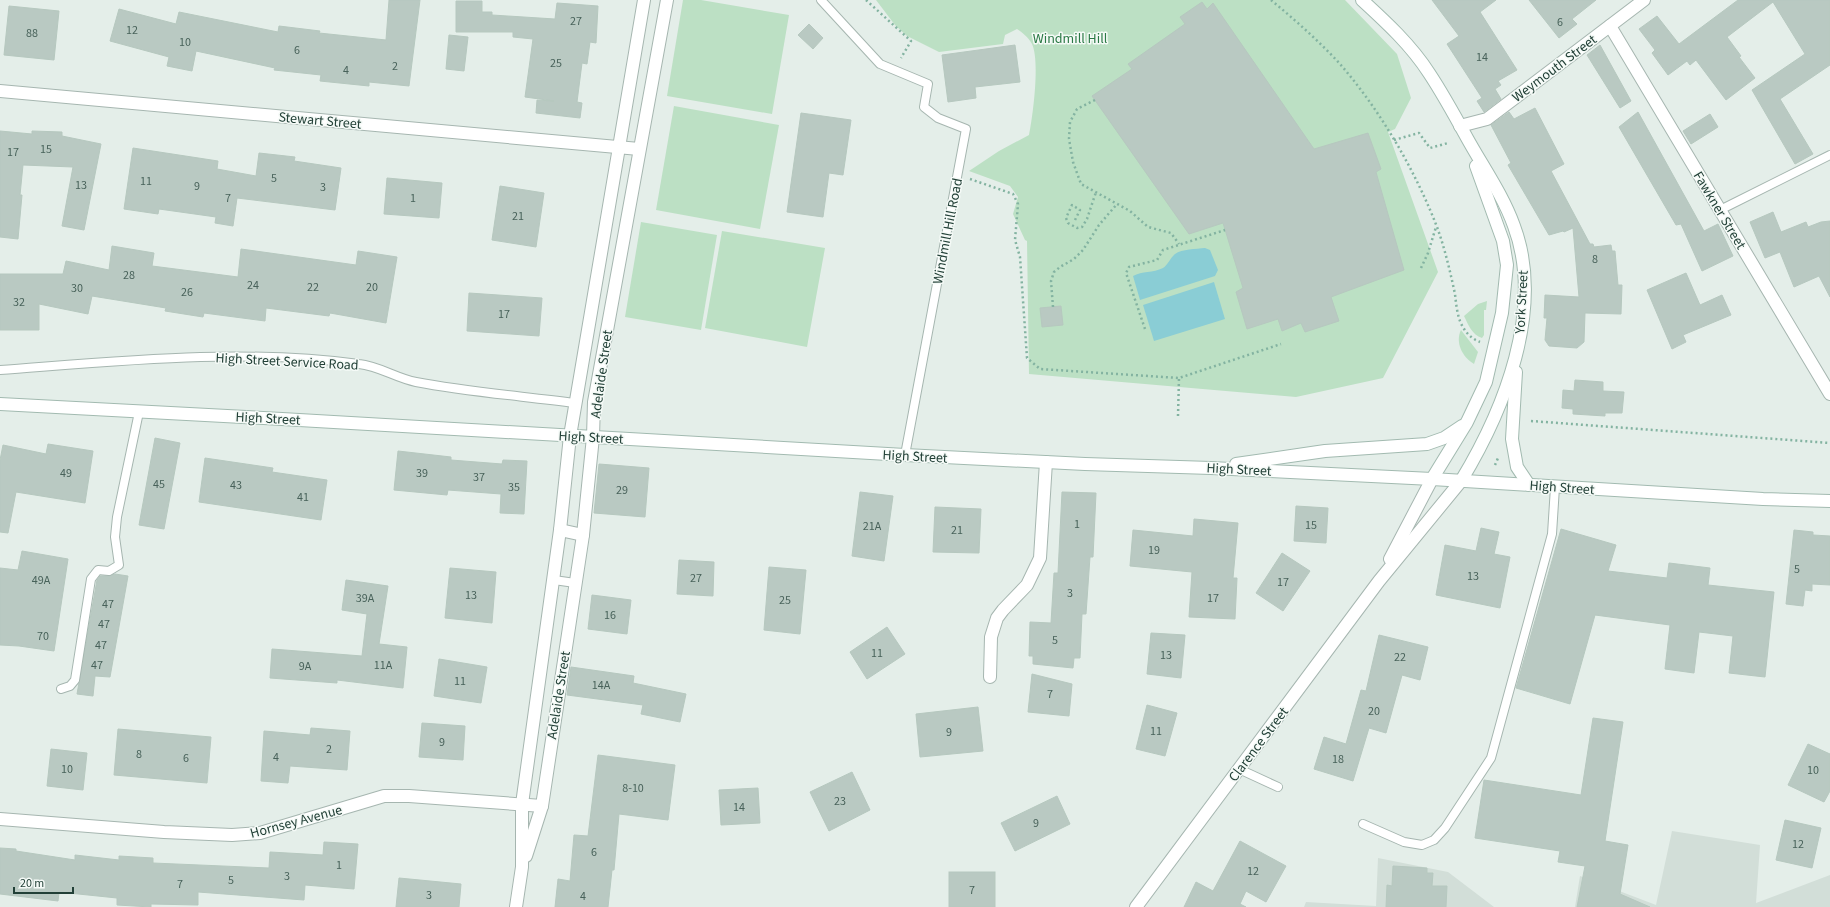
<svg xmlns="http://www.w3.org/2000/svg" width="1830" height="907" font-family="'Source Sans 3',sans-serif">
  <style>
    .built { fill: #d2ded8 }
    .green { fill: #bce0c4 }
    .water { fill: #8acdd5 }
    .building { fill: #b9c9c2; stroke: #b6c8bf }
    .lines { fill: none; stroke-linecap: round; stroke-linejoin: round }
    .lane-casing { stroke: #a6b6b0; stroke-width: 10 }
    .street-casing { stroke: #a6b6b0; stroke-width: 14 }
    .secondary-casing { stroke: #a2bab0; stroke-width: 14 }
    .path { stroke: #83b3a1; stroke-width: 2.5; stroke-dasharray: 2 3; stroke-linecap: butt }
    .lane { stroke: #fff; stroke-width: 8 }
    .street { stroke: #fff; stroke-width: 12 }
    .secondary { stroke: #fff; stroke-width: 12 }
    .labels { text-anchor: middle; stroke-width: 3; stroke-linejoin: round; paint-order: stroke }
    .number-label { font-size: 12px; fill: #48625a }
    .park-label { font-size: 14px; fill: #2a7945; stroke: #f5faf7 }
    .street-label { font-size: 14px; fill: #224037; stroke: #f5faf7 }
  </style>
  <rect width="100%" height="100%" fill="#e4eee9"/>
  <g class="built">
    <polygon points="1672,831 1760,845 1756,903 1830,875 1830,907 1575,907 1580,876 1656,905"/>
    <polygon points="1378,858 1448,872 1494,907 1304,907 1306,902 1376,906"/>
  </g>
  <g class="green">
    <polygon points="683,0 701,0 789,15 772,114 667,96"/>
    <path d="M876,0h469l52,54 14,44 -16,31 -7,3 50,140 -55,106 -87,19 -267,-23 -2,-133 -2,-1 -12,-26 5,-17 -8,-11 -41,-15 30,-20 30,-16c4,-20 11,-74 3,-91 -4,-7 -9,-11 -15,-15l-12,6 -2,9 -64,8 -32,-16 -12,-11z"/>
    <polygon points="674,106 779,125 760,229 656,210"/>
    <polygon points="641,222 717,235 701,330 625,317"/>
    <polygon points="722,231 825,248 807,347 705,328"/>
    <path d="M1487,301l-1,9h-2v25l-2,3c-10,-3 -14,-14 -18,-22l14,-12z"/>
    <path d="M1461,330l17,22 -4,12c-12,-7 -19,-22 -13,-34z"/>
  </g>
  <g class="water">
    <path d="M1205,248l5,2 8,20 -3,6 -75,24 -7,-24c9,-5 20,-3 30,-8 5,-3 7,-10 12,-14 7,-5 21,-5 30,-6z"/>
    <polygon points="1214,282 1225,319 1154,341 1143,305"/>
  </g>
  <g class="building">
    <polygon points="389,0 420,0 409,86 369,82 369,86 320,81 321,75 274,70 275,68 196,51 192,71 167,66 169,57 110,41 119,9 176,24 179,12 278,32 279,26 320,31 319,33 386,40"/>
    <polygon points="1432,0 1496,0 1480,12 1517,70 1498,81 1501,85 1495,89 1501,99 1484,112 1477,101 1482,98 1447,44 1459,36"/>
    <polygon points="1529,0 1596,0 1572,19 1577,24 1559,38"/>
    <polygon points="1738,0 1830,0 1830,65 1780,99 1813,154 1795,164 1752,90 1805,54 1773,2 1727,37 1741,56 1739,57 1755,78 1726,100 1696,60 1690,65 1687,61 1668,75 1652,53 1655,50 1639,29 1657,16 1679,44"/>
    <polygon points="456,1 482,1 482,12 492,12 492,15 555,19 557,3 598,6 596,43 590,42 587,64 582,63 577,102 582,103 580,118 536,113 537,100 554,101 525,97 533,39 513,37 513,32 456,32"/>
    <polygon points="1202,2 1207,9 1213,3 1314,149 1368,133 1381,169 1376,172 1404,270 1331,297 1339,321 1305,332 1301,323 1282,331 1278,319 1247,329 1236,292 1243,288 1223,223 1189,234 1092,96 1132,69 1128,64 1185,24 1180,17"/>
    <polygon points="9,6 59,11 54,60 4,55"/>
    <polygon points="809,24 823,38 813,49 798,35"/>
    <polygon points="449,35 468,37 464,71 446,69"/>
    <polygon points="1015,45 1020,82 975,87 976,98 948,102 942,55"/>
    <polygon points="1600,45 1631,101 1620,108 1587,55"/>
    <polygon points="1535,108 1564,164 1551,171 1590,244 1593,244 1594,247 1611,245 1612,251 1615,251 1618,285 1622,285 1621,314 1585,313 1584,342 1577,348 1549,346 1545,340 1547,318 1544,318 1545,295 1579,297 1573,228 1564,232 1563,231 1549,235 1508,165 1511,163 1491,125 1509,112 1514,119"/>
    <polygon points="1638,112 1704,231 1718,224 1733,256 1702,271 1681,224 1676,225 1619,127"/>
    <polygon points="801,113 851,120 843,175 829,173 823,217 787,212"/>
    <polygon points="1710,114 1718,127 1691,144 1683,131"/>
    <polygon points="0,131 32,134 32,131 62,132 62,136 101,144 84,230 62,226 73,167 23,165 20,195 22,195 18,239 0,237"/>
    <polygon points="133,148 218,161 217,169 256,176 259,153 295,157 294,161 341,168 335,210 237,198 233,226 215,223 216,217 159,209 158,214 124,209"/>
    <polygon points="387,178 442,183 439,218 384,214"/>
    <polygon points="500,186 544,193 536,247 492,240"/>
    <polygon points="1773,212 1781,232 1806,222 1808,227 1821,222 1830,221 1830,297 1819,276 1794,287 1780,252 1765,258 1750,222"/>
    <polygon points="112,246 154,253 152,266 238,277 241,249 356,265 358,251 397,257 386,323 330,313 329,316 266,308 265,321 204,313 203,317 165,311 166,308 92,296 88,314 39,304 39,330 0,330 0,274 63,274 66,261 109,270"/>
    <polygon points="1686,273 1700,305 1722,295 1731,315 1683,335 1686,342 1672,349 1647,290"/>
    <polygon points="469,293 542,298 539,336 467,331"/>
    <polygon points="1061,306 1063,325 1042,327 1040,308"/>
    <polygon points="1575,380 1603,382 1603,391 1624,392 1622,413 1605,413 1605,416 1573,414 1573,409 1562,408 1563,390 1574,391"/>
    <polygon points="155,438 180,443 164,529 139,525"/>
    <polygon points="48,444 93,451 85,503 16,492 8,533 0,532 0,460 3,445 46,454"/>
    <polygon points="398,451 451,457 451,460 502,464 503,460 527,461 524,514 500,513 501,494 448,490 447,495 394,490"/>
    <polygon points="205,458 273,468 272,472 327,480 321,520 199,502"/>
    <polygon points="599,464 649,468 645,517 594,513"/>
    <polygon points="860,492 893,496 884,561 852,556"/>
    <polygon points="1062,492 1096,493 1093,557 1090,557 1086,614 1082,614 1080,658 1074,658 1073,668 1033,664 1033,656 1029,656 1030,622 1051,623 1054,573 1058,573"/>
    <polygon points="1296,506 1328,508 1326,543 1294,541"/>
    <polygon points="935,507 981,509 979,553 933,552"/>
    <polygon points="1194,519 1238,523 1233,578 1237,578 1235,619 1189,617 1192,572 1130,566 1133,530 1193,536"/>
    <polygon points="1481,528 1499,532 1494,554 1510,557 1500,608 1436,595 1445,545 1476,551"/>
    <polygon points="1561,529 1616,545 1608,571 1667,578 1669,563 1710,568 1708,585 1774,592 1765,677 1729,673 1733,636 1699,632 1694,673 1665,669 1670,625 1595,615 1570,704 1516,688"/>
    <polygon points="1794,530 1813,532 1813,535 1830,536 1830,585 1812,584 1812,591 1805,590 1803,606 1786,604"/>
    <polygon points="22,551 68,559 54,651 19,646 0,645 0,568 18,570"/>
    <polygon points="1282,553 1310,571 1283,611 1256,593"/>
    <polygon points="679,560 714,562 713,596 677,594"/>
    <polygon points="769,567 806,570 800,634 764,630"/>
    <polygon points="450,568 496,572 492,623 445,618"/>
    <polygon points="115,574 128,576 110,677 95,676 93,696 77,694 97,580 100,576 109,576"/>
    <polygon points="346,580 388,586 379,644 407,647 403,688 337,680 337,683 270,678 272,649 362,656 367,614 342,610"/>
    <polygon points="592,595 631,600 627,634 588,629"/>
    <polygon points="887,627 905,654 867,679 850,652"/>
    <polygon points="1151,633 1185,635 1181,678 1147,674"/>
    <polygon points="1379,635 1428,647 1420,680 1402,675 1386,733 1369,728 1353,781 1314,769 1324,737 1346,744 1361,690 1366,691"/>
    <polygon points="439,659 487,667 481,703 434,696"/>
    <polygon points="571,667 634,676 633,683 686,694 680,722 641,714 643,705 567,695"/>
    <polygon points="1032,674 1072,684 1069,716 1028,712"/>
    <polygon points="1147,705 1177,713 1165,756 1136,749"/>
    <polygon points="978,707 983,751 920,757 916,714"/>
    <polygon points="1593,718 1623,722 1605,841 1628,845 1620,894 1650,907 1577,907 1585,866 1558,862 1560,851 1475,838 1484,780 1581,795"/>
    <polygon points="422,723 465,726 463,760 419,757"/>
    <polygon points="311,728 350,731 347,770 290,766 288,783 261,781 264,731 310,735"/>
    <polygon points="118,729 211,737 207,783 114,775"/>
    <polygon points="1808,744 1830,754 1830,791 1824,802 1788,785"/>
    <polygon points="51,749 87,753 83,790 47,786"/>
    <polygon points="598,755 675,765 668,820 619,814 614,870 612,870 608,907 555,907 558,879 570,881 574,835 588,836"/>
    <polygon points="852,772 870,810 829,831 810,792"/>
    <polygon points="758,788 760,823 721,825 719,790"/>
    <polygon points="1057,796 1070,824 1015,851 1001,823"/>
    <polygon points="1785,820 1821,828 1812,868 1776,860"/>
    <polygon points="1240,841 1286,866 1266,902 1246,891 1240,904 1246,907 1184,907 1196,882 1213,891"/>
    <polygon points="324,842 358,844 354,889 305,885 304,900 198,892 198,905 151,904 151,907 117,905 117,898 59,892 58,901 0,894 0,848 16,849 16,851 75,860 75,855 119,860 119,856 153,858 153,863 269,868 270,852 323,855"/>
    <polygon points="1393,866 1427,868 1427,873 1433,873 1432,886 1447,886 1446,907 1386,907 1387,885 1392,886"/>
    <rect x="949" y="872" width="46" height="35"/>
    <polygon points="399,878 461,884 459,907 396,907"/>
  </g>
  <g class="lines">
    <defs>
      <g id="lane">
        <polyline points="821,0 880,64 928,84 924,107 938,118 966,129 905,455"/>
        <polyline points="1720,210 1830,155"/>
        <path d="M0,370c119,-9 239,-22 359,-6 20,2 37,14 57,18 52,10 106,14 159,21"/>
        <polyline points="554,580 575,583"/>
        <polyline points="61,689 70,686 75,680 91,579 98,570 109,571 119,565 115,537 117,517 139,412"/>
        <polyline points="1239,769 1278,787"/>
        <polyline points="1363,824 1404,842 1422,845 1434,840 1445,828 1491,758 1552,534 1555,487"/>
      </g>
      <g id="street">
        <polyline points="1610,26 1830,394"/>
        <polyline points="0,91 639,149"/>
        <polyline points="1460,126 1487,119 1644,0"/>
        <polyline points="560,530 583,535"/>
        <polyline points="1390,559 1432,479"/>
        <polyline points="990,677 991,637 997,618 1003,610 1027,585 1040,558 1046,462"/>
        <polyline points="0,819 164,832 232,835 260,833 384,796 409,796 542,806"/>
        <polyline points="526,856 542,806 583,535 593,437 594,402 667,0"/>
        <polyline points="516,907 522,867 522,804 560,530 570,436 644,0"/>
        <polyline points="1136,907 1379,581 1461,481"/>
      </g>
      <g id="secondary">
        <path d="M1362,0c24,22 49,45 67,73 14,21 26,43 38,65 16,29 36,57 47,88 31,83 -10,184 -53,255"/>
        <polyline points="1516,372 1512,439 1517,467 1529,485"/>
        <polyline points="0,404 282,419 905,455 1085,464 1211,468 1432,479 1763,499 1830,501"/>
        <polyline points="1236,464 1325,451 1427,444 1444,438 1462,426"/>
        <polyline points="1432,479 1467,422 1486,382 1502,313 1507,265 1503,241 1476,166"/>
      </g>
    </defs>
    <use href="#lane" class="lane-casing"/>
    <use href="#street" class="street-casing"/>
    <use href="#secondary" class="secondary-casing"/>
    <g class="path">
      <polyline points="866,0 911,41 901,58"/>
      <path d="M1271,0c24,20 48,41 69,64 40,46 75,106 97,163 8,22 13,44 18,67 1,9 2,19 5,27 4,10 10,17 20,21"/>
      <polyline points="1095,100 1077,109 1070,122 1069,139 1073,162 1081,184 1130,211 1148,227 1171,233 1179,244"/>
      <polyline points="1394,140 1419,133 1430,148 1448,143"/>
      <polyline points="970,179 1013,194 1018,204 1015,240 1020,257 1027,358 1040,369 1179,378 1281,344"/>
      <polyline points="1075,220 1080,210 1072,205 1066,218 1068,223 1077,228 1082,227 1087,219 1096,192"/>
      <polyline points="1421,268 1428,253 1436,227"/>
      <polyline points="1053,307 1051,281 1054,272 1060,267 1074,259 1083,250 1099,225 1117,204"/>
      <polyline points="1145,329 1126,273 1129,267 1157,260 1163,250 1225,230"/>
      <polyline points="1178,416 1179,378"/>
      <polyline points="1531,421 1830,443"/>
      <polyline points="1495,465 1498,458"/>
    </g>
    <use href="#lane" class="lane"/>
    <use href="#street" class="street"/>
    <use href="#secondary" class="secondary"/>
  </g>
  <g class="labels">
    <g class="number-label">
      <text x="576" y="25">27</text>
      <text x="1560" y="26">6</text>
      <text x="132" y="34">12</text>
      <text x="32" y="37">88</text>
      <text x="185" y="46">10</text>
      <text x="297" y="54">6</text>
      <text x="1482" y="61">14</text>
      <text x="556" y="67">25</text>
      <text x="395" y="70">2</text>
      <text x="346" y="74">4</text>
      <text x="46" y="153">15</text>
      <text x="13" y="156">17</text>
      <text x="274" y="182">5</text>
      <text x="146" y="185">11</text>
      <text x="81" y="189">13</text>
      <text x="197" y="190">9</text>
      <text x="323" y="191">3</text>
      <text x="228" y="202">7</text>
      <text x="413" y="202">1</text>
      <text x="518" y="220">21</text>
      <text x="1595" y="263">8</text>
      <text x="129" y="279">28</text>
      <text x="253" y="289">24</text>
      <text x="313" y="291">22</text>
      <text x="372" y="291">20</text>
      <text x="77" y="292">30</text>
      <text x="187" y="296">26</text>
      <text x="19" y="306">32</text>
      <text x="504" y="318">17</text>
      <text x="66" y="477">49</text>
      <text x="422" y="477">39</text>
      <text x="479" y="481">37</text>
      <text x="159" y="488">45</text>
      <text x="236" y="489">43</text>
      <text x="514" y="491">35</text>
      <text x="622" y="494">29</text>
      <text x="303" y="501">41</text>
      <text x="1077" y="528">1</text>
      <text x="1311" y="529">15</text>
      <text x="872" y="530">21A</text>
      <text x="957" y="534">21</text>
      <text x="1154" y="554">19</text>
      <text x="1797" y="573">5</text>
      <text x="1473" y="580">13</text>
      <text x="696" y="582">27</text>
      <text x="41" y="584">49A</text>
      <text x="1283" y="586">17</text>
      <text x="1070" y="597">3</text>
      <text x="471" y="599">13</text>
      <text x="365" y="602">39A</text>
      <text x="1213" y="602">17</text>
      <text x="785" y="604">25</text>
      <text x="108" y="608">47</text>
      <text x="610" y="619">16</text>
      <text x="104" y="628">47</text>
      <text x="43" y="640">70</text>
      <text x="1055" y="644">5</text>
      <text x="101" y="649">47</text>
      <text x="877" y="657">11</text>
      <text x="1166" y="659">13</text>
      <text x="1400" y="661">22</text>
      <text x="97" y="669">47</text>
      <text x="383" y="669">11A</text>
      <text x="305" y="670">9A</text>
      <text x="460" y="685">11</text>
      <text x="601" y="689">14A</text>
      <text x="1050" y="698">7</text>
      <text x="1374" y="715">20</text>
      <text x="1156" y="735">11</text>
      <text x="949" y="736">9</text>
      <text x="442" y="746">9</text>
      <text x="329" y="753">2</text>
      <text x="139" y="758">8</text>
      <text x="276" y="761">4</text>
      <text x="186" y="762">6</text>
      <text x="1338" y="763">18</text>
      <text x="67" y="773">10</text>
      <text x="1813" y="774">10</text>
      <text x="633" y="792">8-10</text>
      <text x="840" y="805">23</text>
      <text x="739" y="811">14</text>
      <text x="1036" y="827">9</text>
      <text x="1798" y="848">12</text>
      <text x="594" y="856">6</text>
      <text x="339" y="869">1</text>
      <text x="1253" y="875">12</text>
      <text x="287" y="880">3</text>
      <text x="231" y="884">5</text>
      <text x="180" y="888">7</text>
      <text x="972" y="894">7</text>
      <text x="429" y="899">3</text>
      <text x="583" y="900">4</text>
    </g>
    <g class="park-label">
      <text x="1070" y="43">Windmill Hill</text>
    </g>
    <g class="street-label">
      <text transform="translate(1554 68) rotate(-37)" y="5">Weymouth Street</text>
      <text transform="translate(320 120) rotate(5)" y="5">Stewart Street</text>
      <text transform="translate(1720 210) rotate(59)" y="5">Fawkner Street</text>
      <text transform="translate(947 231) rotate(-79)" y="5">Windmill Hill Road</text>
      <text transform="translate(1521 302) rotate(-87)" y="5">York Street</text>
      <text transform="translate(287 361) rotate(3)" y="5">High Street Service Road</text>
      <text transform="translate(601 374) rotate(-82)" y="5">Adelaide Street</text>
      <text transform="translate(268 418) rotate(3)" y="5">High Street</text>
      <text transform="translate(591 437) rotate(3)" y="5">High Street</text>
      <text transform="translate(915 456) rotate(3)" y="5">High Street</text>
      <text transform="translate(1239 469) rotate(3)" y="5">High Street</text>
      <text transform="translate(1562 487) rotate(4)" y="5">High Street</text>
      <text transform="translate(558 695) rotate(-81)" y="5">Adelaide Street</text>
      <text transform="translate(1258 744) rotate(-53)" y="5">Clarence Street</text>
      <text transform="translate(296 821) rotate(-15)" y="5">Hornsey Avenue</text>
    </g>
  </g>
  <path d="M14 887v6h59v-6" fill="none" stroke="#224037" stroke-width="2"/>
  <text x="20" y="887" font-size="12" fill="#224037" stroke="#f5faf7" stroke-width="3" paint-order="stroke">20 m</text>
</svg>
